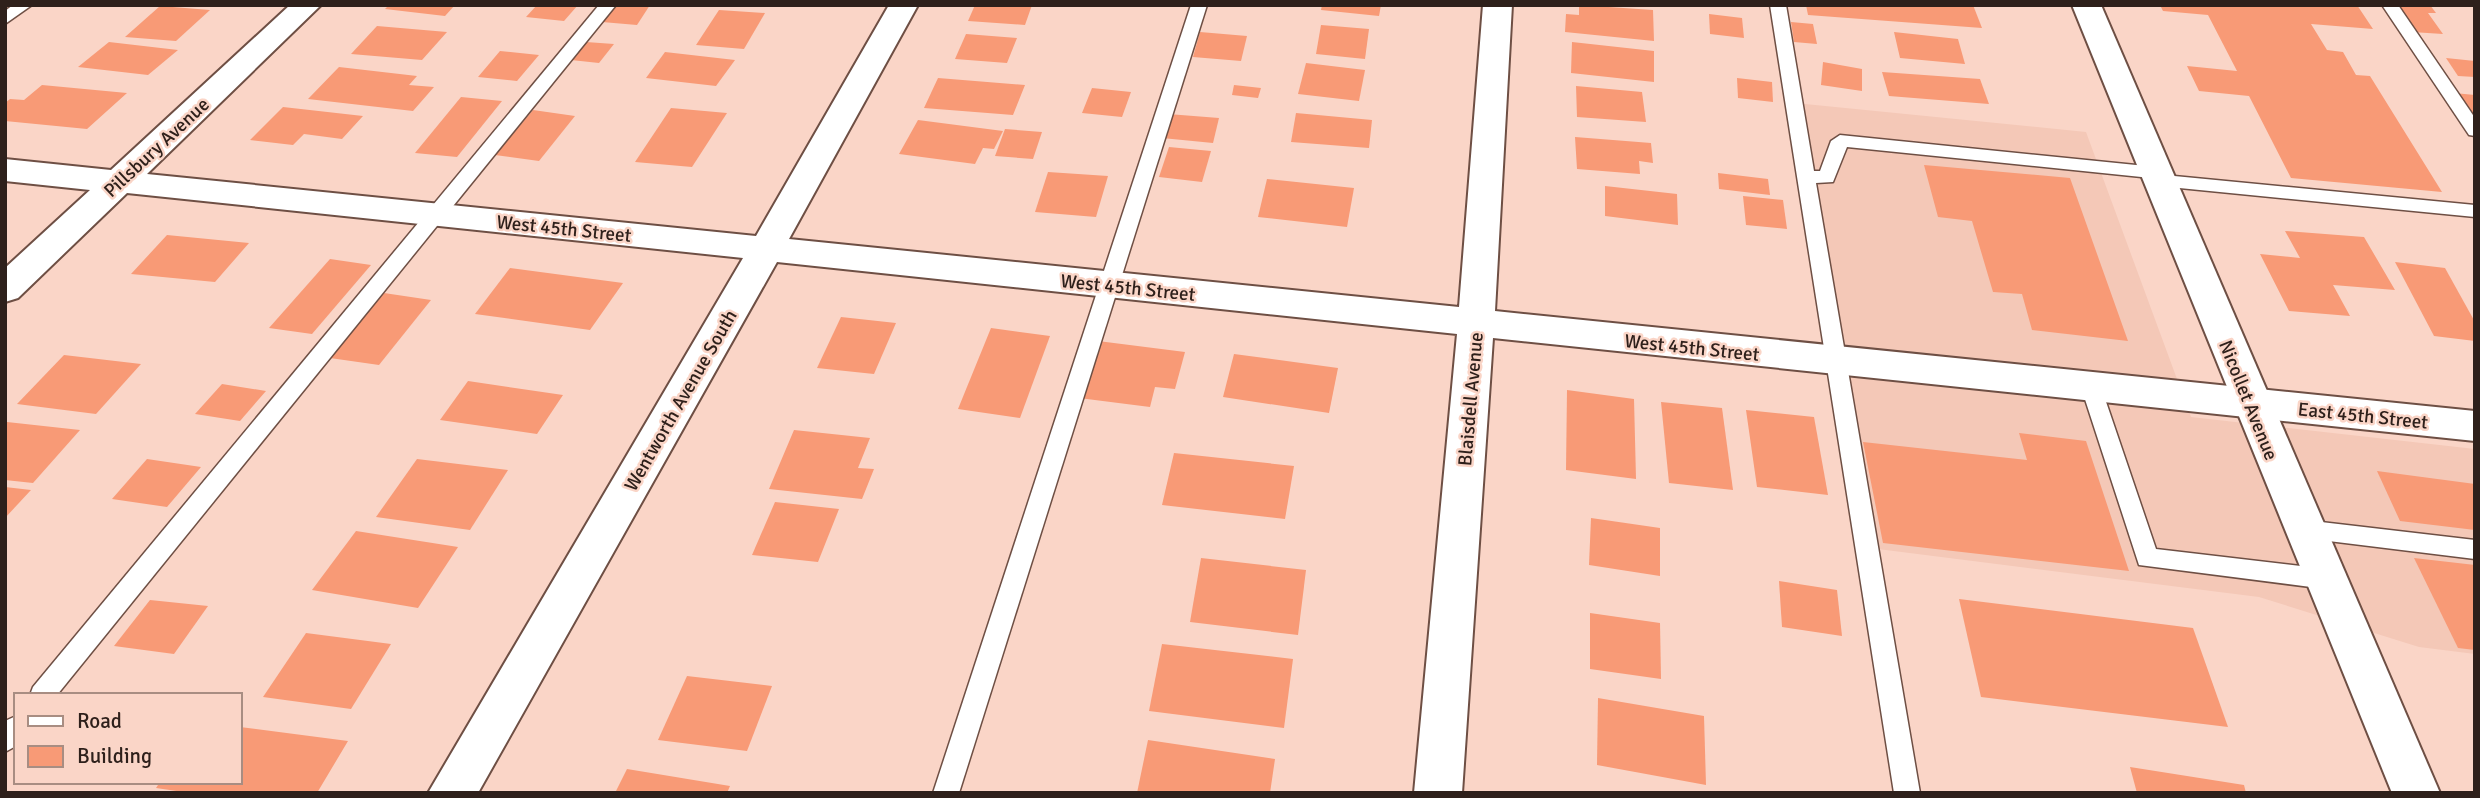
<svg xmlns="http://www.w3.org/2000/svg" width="2480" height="798" font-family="Signika,sans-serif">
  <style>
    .built { fill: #f4c8b7 }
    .building { fill: #f89a76 }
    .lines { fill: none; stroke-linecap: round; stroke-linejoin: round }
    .lane-casing { stroke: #6e4f44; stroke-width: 3 }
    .street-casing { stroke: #6e4f44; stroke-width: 4 }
    .secondary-casing { stroke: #6e4f44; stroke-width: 4 }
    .lane { fill: #fff; fill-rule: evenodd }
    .street { fill: #fff; fill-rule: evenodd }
    .secondary { fill: #fff; fill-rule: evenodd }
    .labels { text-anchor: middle; stroke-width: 5; stroke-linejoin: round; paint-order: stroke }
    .street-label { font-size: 19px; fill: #2e201b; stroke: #fad5c7 }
  </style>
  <rect width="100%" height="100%" fill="#fad5c7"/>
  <polygon class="built" points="1795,103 2086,132 2191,417 2475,449 2475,654 2419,647 2259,597 1862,547"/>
  <g class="building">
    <polygon points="389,5 455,5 445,16 385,9"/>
    <polygon points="537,5 578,5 564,21 526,17"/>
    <polygon points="614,5 650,5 637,25 602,22"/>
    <polygon points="975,5 1032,5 1025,25 968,21"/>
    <polygon points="1322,5 1381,5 1379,16 1321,10"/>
    <polygon points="1579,5 1653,10 1654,41 1565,32 1566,14 1579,15"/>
    <polygon points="1806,5 1973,5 1982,28 1808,15"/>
    <polygon points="2160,5 2357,5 2373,29 2311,24 2327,50 2343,52 2356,75 2370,76 2442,192 2291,178 2249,96 2199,91 2187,66 2237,71 2208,15 2163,11"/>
    <polygon points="2395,5 2430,5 2436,13 2428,13 2443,34 2412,32"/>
    <polygon points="160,6 210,10 176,41 125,37"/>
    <polygon points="719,10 765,13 744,49 696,45"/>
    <polygon points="1709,14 1742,18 1744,38 1710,34"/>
    <polygon points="1791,22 1813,24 1817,44 1794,42"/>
    <polygon points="1321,25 1369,29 1365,59 1316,54"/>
    <polygon points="377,26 447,32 422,60 351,54"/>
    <polygon points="1200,32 1247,36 1241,61 1193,57"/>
    <polygon points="1894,32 1958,39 1965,64 1900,58"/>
    <polygon points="966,34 1017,38 1007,63 955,59"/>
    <polygon points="109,42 178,50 148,75 78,67"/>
    <polygon points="586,42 614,44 599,63 571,60"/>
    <polygon points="1572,42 1654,51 1654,82 1571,73"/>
    <polygon points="500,51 539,55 517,81 478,77"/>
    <polygon points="665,52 735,60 716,86 646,78"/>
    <polygon points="2446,58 2475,61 2475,77 2458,76"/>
    <polygon points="1823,62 1862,69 1862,91 1821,85"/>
    <polygon points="1306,63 1365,70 1359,101 1298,94"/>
    <polygon points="339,67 417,76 409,85 434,87 413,111 308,99"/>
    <polygon points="1882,72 1980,79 1989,104 1889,96"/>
    <polygon points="938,78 1025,85 1013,115 924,108"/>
    <polygon points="1737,78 1772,82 1773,102 1738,98"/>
    <polygon points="42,85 127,93 87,129 5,121 5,103 10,99 24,100"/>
    <polygon points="1234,85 1261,88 1258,98 1232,95"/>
    <polygon points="1576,86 1642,92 1646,122 1577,117"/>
    <polygon points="1092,88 1131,92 1122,117 1082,113"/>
    <polygon points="2454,93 2475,95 2475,124"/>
    <polygon points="461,97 502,101 457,157 415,153"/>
    <polygon points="283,107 363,116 342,139 304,134 293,145 250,140"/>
    <polygon points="671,108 727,113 692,167 635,162"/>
    <polygon points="533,110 575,116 539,161 495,155"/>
    <polygon points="1296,113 1372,120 1369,148 1291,142"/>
    <polygon points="1168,114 1219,118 1213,143 1162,138"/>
    <polygon points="918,120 1003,131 994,149 983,148 975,164 899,154"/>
    <polygon points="1005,129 1042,132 1033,159 995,156"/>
    <polygon points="1575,137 1651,143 1653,163 1639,161 1640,174 1577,169"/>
    <polygon points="1169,147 1211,151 1202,182 1159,177"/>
    <polygon points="1924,165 2070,178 2128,341 2032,330 2022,294 1993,292 1972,221 1938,217"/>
    <polygon points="1048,172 1108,176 1096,217 1035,212"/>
    <polygon points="1718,173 1768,179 1770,195 1719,189"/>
    <polygon points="1267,179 1354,188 1347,227 1258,217"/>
    <polygon points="1605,186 1677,194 1678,225 1605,216"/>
    <polygon points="1743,196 1783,200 1787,229 1746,225"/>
    <polygon points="2285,231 2364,237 2395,290 2333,285 2350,316 2289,311 2260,254 2300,258"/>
    <polygon points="167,235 249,243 215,282 131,274"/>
    <polygon points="330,259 371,265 312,334 269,328"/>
    <polygon points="2395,262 2445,268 2475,322 2475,341 2434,336"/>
    <polygon points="510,268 623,283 590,330 475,314"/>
    <polygon points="384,293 431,300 379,365 330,358"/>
    <polygon points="841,317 896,323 874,374 817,368"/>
    <polygon points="991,328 1050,336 1020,418 958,409"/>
    <polygon points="1098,341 1185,352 1175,389 1155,387 1150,407 1079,398"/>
    <polygon points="1234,354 1338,368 1329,413 1223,397"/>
    <polygon points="64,355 141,364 96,414 17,404"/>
    <polygon points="468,381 563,395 537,434 440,420"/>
    <polygon points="222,384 266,391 240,421 195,414"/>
    <polygon points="1567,390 1634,399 1636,479 1566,470"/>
    <polygon points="1661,402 1722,408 1733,490 1669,483"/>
    <polygon points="1746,410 1814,417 1828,495 1757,487"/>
    <polygon points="7,422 80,430 33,483 5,480"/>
    <polygon points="794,430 870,438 858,468 874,469 862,499 769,489"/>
    <polygon points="2019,433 2086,441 2129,571 1883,543 1863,442 2027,460"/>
    <polygon points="1174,453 1294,466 1285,519 1162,505"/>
    <polygon points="147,459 201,467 167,507 112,499"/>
    <polygon points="417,459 508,470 470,530 376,517"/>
    <polygon points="2377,471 2475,484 2475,530 2400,521"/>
    <polygon points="5,487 31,490 5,518"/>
    <polygon points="775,502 839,509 818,562 752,555"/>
    <polygon points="1591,518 1660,528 1660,576 1589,565"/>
    <polygon points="356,531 458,547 418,608 312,590"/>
    <polygon points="1201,558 1306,570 1298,635 1190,622"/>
    <polygon points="2414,558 2475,565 2475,650 2458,648"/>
    <polygon points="1779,581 1837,590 1842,636 1782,627"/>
    <polygon points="1959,599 2193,628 2228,727 1981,697"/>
    <polygon points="150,600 208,606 174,654 114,646"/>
    <polygon points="1590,613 1660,623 1661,679 1590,669"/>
    <polygon points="306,633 391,644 351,709 263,697"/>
    <polygon points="1162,644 1293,659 1284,728 1149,711"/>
    <polygon points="687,676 772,686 747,751 658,740"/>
    <polygon points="1598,698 1704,716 1706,785 1597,765"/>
    <polygon points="240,727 348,741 317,793 190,793 156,788 160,782 240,782"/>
    <polygon points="1148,740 1275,759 1270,793 1137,793"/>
    <polygon points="2130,767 2244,785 2246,793 2137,793"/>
    <polygon points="627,769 730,786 727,793 615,793"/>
  </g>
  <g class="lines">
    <defs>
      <g id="lane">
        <polygon points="13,5 32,5 5,24 5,11"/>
        <polygon points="599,5 616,5 57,695 30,695 33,687"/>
        <polygon points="1191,5 1207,5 959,793 933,793"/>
        <polygon points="1770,5 1786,5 1814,171 1820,171 1831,141 1840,135 2156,167 2162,169 2164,175 2475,205 2475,217 2159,186 2153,184 2151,178 1847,147 1833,182 1816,183 1920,793 1894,793"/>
        <polygon points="2382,5 2398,5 2475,118 2475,136 2469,135"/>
        <polygon points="2091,379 2098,381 2101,387 2156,549 2326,569 2334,572 2338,579 2334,586 2326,589 2139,565 2081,387 2084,381"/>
        <polygon points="2304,520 2475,540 2475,559 2304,538 2296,536 2293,529 2296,522"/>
        <polygon points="16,716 16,746 5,752 5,721"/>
      </g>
      <polygon id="street" points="290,5 321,5 147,174 756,236 889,5 918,5 789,239 1459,307 1483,5 1512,5 1495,311 2475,411 2475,441 1493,338 1462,793 1414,793 1457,334 777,262 478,793 428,793 743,258 127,193 18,298 5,302 5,268 90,190 5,181 5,159 111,170"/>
      <polygon id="secondary" points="2072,5 2101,5 2440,793 2392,793"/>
    </defs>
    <use href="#lane" class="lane-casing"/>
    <use href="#street" class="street-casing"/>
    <use href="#secondary" class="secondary-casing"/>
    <use href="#lane" class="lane"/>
    <use href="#street" class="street"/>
    <use href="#secondary" class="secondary"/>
  </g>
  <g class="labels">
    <g class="street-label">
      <text transform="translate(156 147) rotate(-43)" y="7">Pillsbury Avenue</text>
      <text transform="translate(564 228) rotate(6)" y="7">West 45th Street</text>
      <text transform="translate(1128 287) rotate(6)" y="7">West 45th Street</text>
      <text transform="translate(1692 347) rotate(6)" y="7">West 45th Street</text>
      <text transform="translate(1470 399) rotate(-85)" y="7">Blaisdell Avenue</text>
      <text transform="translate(680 400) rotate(-60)" y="7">Wentworth Avenue South</text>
      <text transform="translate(2249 400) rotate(68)" y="7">Nicollet Avenue</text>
      <text transform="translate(2363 415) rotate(6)" y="7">East 45th Street</text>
    </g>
  </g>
  <rect width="2480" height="798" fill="none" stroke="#2e201b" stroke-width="14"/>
  <rect x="14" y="693" width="228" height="91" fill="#fad5c7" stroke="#a88d82" stroke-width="2"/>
  <rect x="28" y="716" width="35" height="10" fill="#ffffff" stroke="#a88d82" stroke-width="2"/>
  <text x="77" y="728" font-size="21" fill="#2e201b">Road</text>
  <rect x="28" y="746" width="35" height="21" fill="#f89a76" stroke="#a88d82" stroke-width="2"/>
  <text x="77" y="763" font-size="21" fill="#2e201b">Building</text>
</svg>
